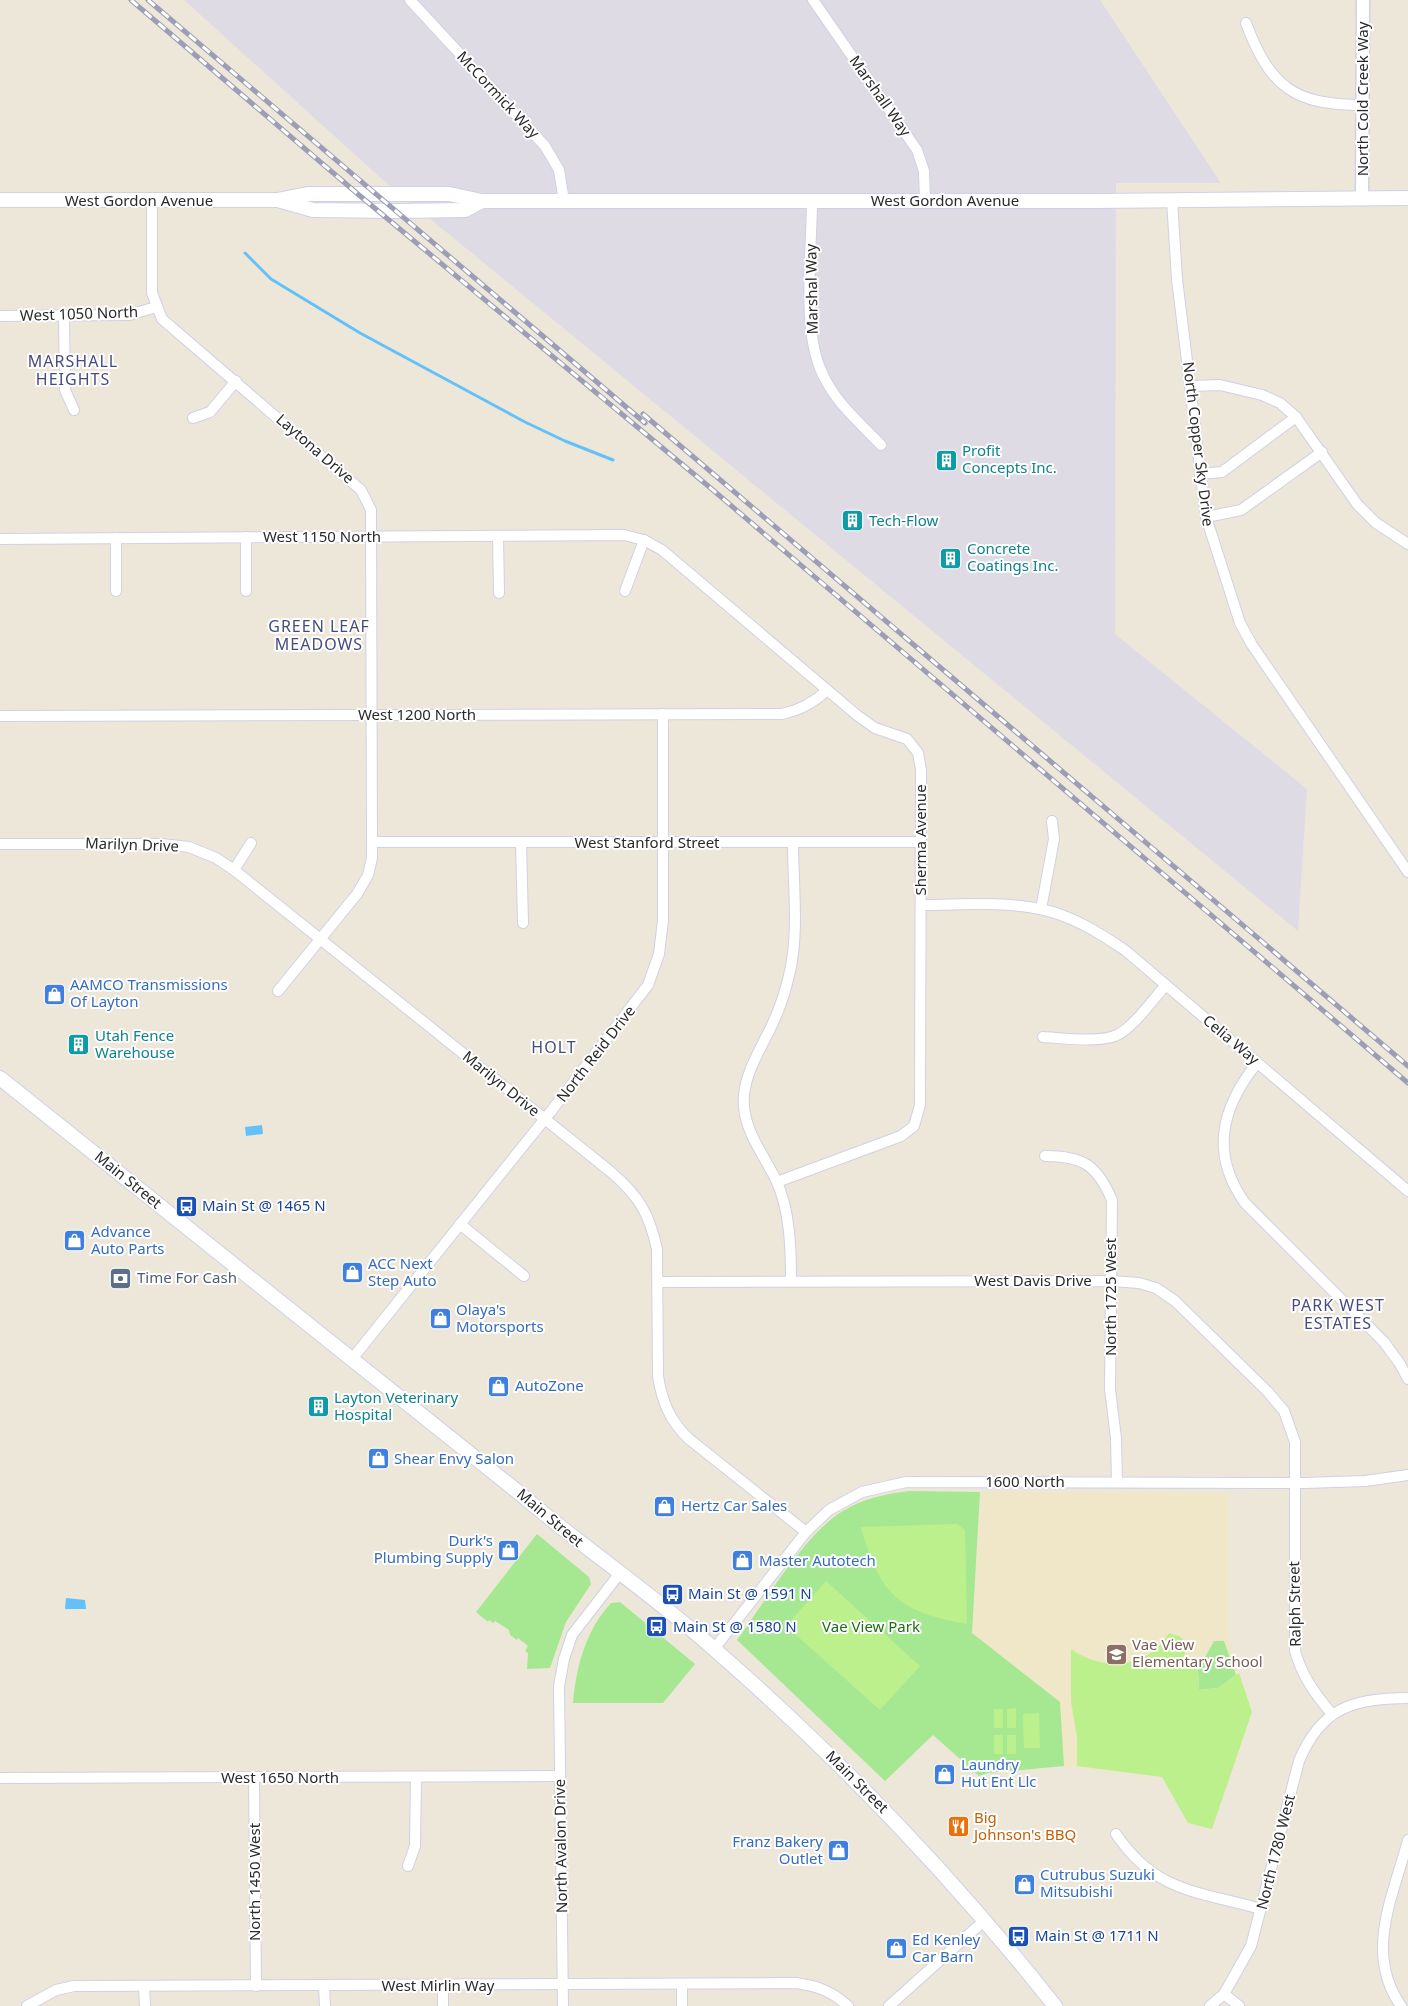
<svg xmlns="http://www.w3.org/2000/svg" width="1408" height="2006" font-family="'Noto Sans',sans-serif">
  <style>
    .industrial { fill: #dfdbe5 }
    .education { fill: #f0e7c8 }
    .green { fill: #a6e892 }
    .pitch { fill: #bcf08d }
    .water { fill: #64c1f8 }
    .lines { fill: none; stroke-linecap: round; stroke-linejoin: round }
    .stream { stroke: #64c1f8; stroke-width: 3 }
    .minor-casing { stroke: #cfd1e4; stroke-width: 12 }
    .tertiary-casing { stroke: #cfd1e4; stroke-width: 15 }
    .secondary-casing { stroke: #cfd1e4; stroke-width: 16 }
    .minor { stroke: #fff; stroke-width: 10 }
    .tertiary { stroke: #fff; stroke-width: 12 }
    .secondary { stroke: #fff; stroke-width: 14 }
    .rail-casing { stroke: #9c9db6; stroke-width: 5 }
    .rail { stroke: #fff; stroke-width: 3; stroke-dasharray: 9; stroke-linecap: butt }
    .labels { text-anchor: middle; stroke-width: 4; stroke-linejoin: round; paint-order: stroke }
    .street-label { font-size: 15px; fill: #2a2a2a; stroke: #fff }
    .culture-label { font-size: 15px; fill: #0d838f; stroke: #fff; text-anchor: start }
    .shop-label { font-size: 15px; fill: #366cbe; stroke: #fff; text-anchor: start }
    .transit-label { font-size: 15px; fill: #164399; stroke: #fff; text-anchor: start }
    .service-label { font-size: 15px; fill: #4e5e75; stroke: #fff; text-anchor: start }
    .park-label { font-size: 15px; fill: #1d6c14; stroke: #fff }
    .education-label { font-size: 15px; fill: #785e54; stroke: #fff; text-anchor: start }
    .food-label { font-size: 15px; fill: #c56008; stroke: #fff; text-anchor: start }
    .neighbourhood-label { font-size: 16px; letter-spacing: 1px; fill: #464b7e; stroke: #fff }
  </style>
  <rect width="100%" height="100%" fill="#ede7da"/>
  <polygon class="industrial" points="184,0 1100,0 1221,183 1116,183 1115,634 1307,789 1298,931 384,181"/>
  <polygon class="education" points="980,1492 1228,1494 1228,1635 1252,1712 1212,1829 1188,1823 1162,1777 1064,1766 1060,1702 972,1633"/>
  <g class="green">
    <path d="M909,1491l71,1 -8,141 88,69 4,64 -76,7 -9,3 -46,-41 -48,46 -148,-141c28,-38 67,-106 106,-129 21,-13 43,-17 66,-20z"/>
    <polygon points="537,1534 589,1577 591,1584 566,1622 550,1668 527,1669 528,1653 525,1651 528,1646 518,1638 517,1640 510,1635 509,1630 495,1621 493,1623 489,1620 488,1622 476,1612"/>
    <path d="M620,1602l75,62 -32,39h-90c3,-37 13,-73 38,-100z"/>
    <polygon points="1214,1641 1224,1641 1236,1675 1218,1688 1199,1690 1198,1670"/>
  </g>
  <g class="pitch">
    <path d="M957,1524l8,6 2,94c-69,-12 -88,-30 -106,-97z"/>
    <polygon points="826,1581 920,1666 880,1710 786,1626"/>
    <path d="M1169,1633l10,3 6,5 1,10 -3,7 15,12 1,20 19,-2 21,-15 13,39 -40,117 -24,-6 -26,-46 -85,-11v-29l-6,-35v-53c32,23 77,20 98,-16z"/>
    <polygon points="1016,1708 1016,1728 1007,1728 1007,1709"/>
    <rect x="994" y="1709" width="9" height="19"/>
    <polygon points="1039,1713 1040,1748 1024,1748 1023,1714"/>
    <rect x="994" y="1735" width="9" height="19"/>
    <rect x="1007" y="1735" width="9" height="19"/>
  </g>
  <g class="water">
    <polygon points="262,1125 263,1134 246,1136 245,1127"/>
    <polygon points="66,1598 85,1600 86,1609 65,1609"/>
  </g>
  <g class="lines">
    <polyline class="stream" points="245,253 271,279 360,333 525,422 565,441 613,460"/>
    <defs>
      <g id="minor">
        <polyline points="410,0 545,146 559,170 564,201"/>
        <polyline points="813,0 917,150 924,171 925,201"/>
        <path d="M1246,23c24,64 48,82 116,82"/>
        <path d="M812,200c0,50 -11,131 11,175 13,28 37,48 58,70"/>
        <polyline points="1172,200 1177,279 1206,517 1240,623 1252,645 1408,872"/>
        <polyline points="152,201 152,293 162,319 361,490 371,510 372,858 368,875 357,894 278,991"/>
        <polyline points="0,316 129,315 156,307"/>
        <polyline points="64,316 65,390 74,410"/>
        <polyline points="1191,386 1220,385 1262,395 1280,403 1296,417 1357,504 1376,523 1408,544"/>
        <polyline points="193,418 210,412 236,381"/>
        <polyline points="1200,474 1222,472 1296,417"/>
        <polyline points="1206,517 1241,510 1322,452"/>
        <polyline points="498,536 499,593"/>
        <polyline points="246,537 246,591"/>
        <polyline points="0,539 624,535 644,540 662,550 858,716 875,728 907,739 918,753 921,770 920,1105 914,1126 901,1136 777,1182"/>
        <polyline points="116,591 116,538"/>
        <polyline points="625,591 644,540"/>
        <path d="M0,716l782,-2c18,-4 32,-11 45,-24"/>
        <polyline points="373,842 921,842"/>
        <polyline points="521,842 523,923"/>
        <path d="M0,844h162l27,3 27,11 18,12 377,302c28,24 38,41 46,77l1,127c4,26 12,45 31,63l117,93"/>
        <polyline points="234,870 251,843"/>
        <path d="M921,905c40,0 80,-4 119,4 31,6 60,24 86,42l282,240"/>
        <polyline points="1041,909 1054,839 1052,821"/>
        <path d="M1043,1037c20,1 57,6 74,-2 17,-8 36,-36 49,-50"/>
        <path d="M1257,1063c-36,45 -47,91 -12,140l139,139 16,22 8,15"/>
        <path d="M1045,1156c38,0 52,9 67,44l-2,189 6,49 1,44"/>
        <polyline points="460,1224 524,1276"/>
        <path d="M791,1281c0,-33 -1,-71 -15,-101 -11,-23 -30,-47 -32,-73 -3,-29 16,-56 28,-82 8,-17 14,-35 18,-54 9,-39 3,-88 3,-129"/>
        <path d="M658,1282l454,-1 27,2 17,5 19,13 93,91 16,19 11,31v209c7,25 20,43 37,63"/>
        <polyline points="352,1359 552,1110 648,985 659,954 663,920 663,714"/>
        <polyline points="714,1649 806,1532 829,1510 862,1492 906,1482 1304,1483 1365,1481 1408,1475"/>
        <polyline points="0,1778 560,1776"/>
        <polyline points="254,1778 256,1986"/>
        <path d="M1116,1834c40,59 82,57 145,75"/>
        <polyline points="408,1866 415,1846 416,1777"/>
        <polyline points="443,1985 443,2006"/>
        <polyline points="324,1986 325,2006"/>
        <polyline points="144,1987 145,2006"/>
        <polyline points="1224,1994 1239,2006"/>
        <path d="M27,2006l29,-16 18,-4 722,-3c21,3 36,8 52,23"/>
        <polyline points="563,2006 559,1686 564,1659 572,1635 620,1573"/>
        <polyline points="682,2006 682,1984"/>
        <polyline points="889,2006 985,1920"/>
        <path d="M1210,2006l14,-12 27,-48 48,-185c22,-53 54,-63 109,-63"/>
        <path d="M1401,2006c-37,-53 -8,-109 7,-166"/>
      </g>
      <polyline id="tertiary" points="1362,199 1363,0"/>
      <g id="secondary">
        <polyline points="0,200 277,200 308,194 449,194 482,201 1095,201 1408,198"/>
        <polyline points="281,201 313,210 396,211 465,210 482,201"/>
        <path d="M0,1078l518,414c63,54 133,101 195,156 125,109 239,228 342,358"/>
      </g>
    </defs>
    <use href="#minor" class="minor-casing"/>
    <use href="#tertiary" class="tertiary-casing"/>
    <use href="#secondary" class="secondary-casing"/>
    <use href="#minor" class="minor"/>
    <use href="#tertiary" class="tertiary"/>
    <use href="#secondary" class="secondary"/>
    <defs>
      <g id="rail">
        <polyline points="131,0 359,195 707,485 1408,1083"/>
        <polyline points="148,0 645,423"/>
        <polyline points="643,414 1408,1066"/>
      </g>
    </defs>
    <use href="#rail" class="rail-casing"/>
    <use href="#rail" class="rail"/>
  </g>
  <defs>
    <symbol id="building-square" viewBox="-11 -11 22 22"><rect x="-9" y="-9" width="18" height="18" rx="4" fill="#0f9aa8" stroke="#fff"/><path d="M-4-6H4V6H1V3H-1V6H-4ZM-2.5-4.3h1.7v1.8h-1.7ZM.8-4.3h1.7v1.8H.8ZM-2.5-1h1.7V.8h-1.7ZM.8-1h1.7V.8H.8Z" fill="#fff"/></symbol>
    <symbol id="shop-square" viewBox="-11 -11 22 22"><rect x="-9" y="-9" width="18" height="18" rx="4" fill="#3f7fe0" stroke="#fff"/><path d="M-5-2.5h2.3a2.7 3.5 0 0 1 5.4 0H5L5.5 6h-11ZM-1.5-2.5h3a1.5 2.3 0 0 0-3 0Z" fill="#fff"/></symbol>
    <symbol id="bus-square" viewBox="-11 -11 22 22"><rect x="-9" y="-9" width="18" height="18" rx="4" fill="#1a4fb4" stroke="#fff"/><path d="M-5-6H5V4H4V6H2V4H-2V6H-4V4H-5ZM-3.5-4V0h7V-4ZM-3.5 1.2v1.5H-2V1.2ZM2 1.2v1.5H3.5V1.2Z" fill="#fff"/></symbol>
    <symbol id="bank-square" viewBox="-11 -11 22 22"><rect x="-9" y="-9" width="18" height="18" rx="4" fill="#5c6f8a" stroke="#fff"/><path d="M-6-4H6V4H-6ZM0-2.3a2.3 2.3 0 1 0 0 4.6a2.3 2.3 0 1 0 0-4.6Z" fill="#fff"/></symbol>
    <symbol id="school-square" viewBox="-11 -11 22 22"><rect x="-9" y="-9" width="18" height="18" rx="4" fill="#8d6e63" stroke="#fff"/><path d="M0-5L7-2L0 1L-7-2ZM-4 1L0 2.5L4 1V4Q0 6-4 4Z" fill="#fff"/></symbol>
    <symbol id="restaurant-square" viewBox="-11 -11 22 22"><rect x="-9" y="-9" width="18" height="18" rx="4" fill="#e8710a" stroke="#fff"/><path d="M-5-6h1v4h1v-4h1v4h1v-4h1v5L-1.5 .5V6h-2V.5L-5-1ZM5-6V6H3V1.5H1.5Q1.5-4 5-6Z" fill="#fff"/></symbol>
  </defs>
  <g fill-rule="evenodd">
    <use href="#building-square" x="934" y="448" width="25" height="25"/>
    <use href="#building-square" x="840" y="508" width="25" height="25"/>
    <use href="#building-square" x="938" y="546" width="25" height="25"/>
    <use href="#shop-square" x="42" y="982" width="25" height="25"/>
    <use href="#building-square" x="66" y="1032" width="25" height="25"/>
    <use href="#bus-square" x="174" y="1194" width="25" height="25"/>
    <use href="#shop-square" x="62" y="1228" width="25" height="25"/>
    <use href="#shop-square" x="340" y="1260" width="25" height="25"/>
    <use href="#bank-square" x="108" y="1266" width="25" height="25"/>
    <use href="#shop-square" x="428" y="1306" width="25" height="25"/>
    <use href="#shop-square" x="486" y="1374" width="25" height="25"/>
    <use href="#building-square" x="306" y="1394" width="25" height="25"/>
    <use href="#shop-square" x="366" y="1446" width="25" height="25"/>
    <use href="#shop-square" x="652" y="1494" width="25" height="25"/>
    <use href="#shop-square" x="496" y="1538" width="25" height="25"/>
    <use href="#shop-square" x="730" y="1548" width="25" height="25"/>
    <use href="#bus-square" x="660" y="1582" width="25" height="25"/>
    <use href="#bus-square" x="644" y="1614" width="25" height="25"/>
    <use href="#school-square" x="1104" y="1642" width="25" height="25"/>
    <use href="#shop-square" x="932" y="1762" width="25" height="25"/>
    <use href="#restaurant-square" x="946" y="1814" width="25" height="25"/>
    <use href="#shop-square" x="826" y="1838" width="25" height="25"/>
    <use href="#shop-square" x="1012" y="1872" width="25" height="25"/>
    <use href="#bus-square" x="1006" y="1924" width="25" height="25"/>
    <use href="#shop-square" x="884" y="1936" width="25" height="25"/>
  </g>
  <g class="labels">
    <g class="street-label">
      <text transform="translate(498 95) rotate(47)" y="5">McCormick Way</text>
      <text transform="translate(880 96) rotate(55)" y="5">Marshall Way</text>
      <text transform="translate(1363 99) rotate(-90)" y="5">North Cold Creek Way</text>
      <text x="139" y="206">West Gordon Avenue</text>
      <text x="945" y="206">West Gordon Avenue</text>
      <text transform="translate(812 289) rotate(-91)" y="5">Marshal Way</text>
      <text transform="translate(79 314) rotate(-2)" y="5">West 1050 North</text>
      <text transform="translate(1198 444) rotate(83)" y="5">North Copper Sky Drive</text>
      <text transform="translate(315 449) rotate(41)" y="5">Laytona Drive</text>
      <text x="322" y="542">West 1150 North</text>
      <text x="417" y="720">West 1200 North</text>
      <text transform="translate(921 840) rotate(-90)" y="5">Sherma Avenue</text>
      <text x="647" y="848">West Stanford Street</text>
      <text transform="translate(132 845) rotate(2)" y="5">Marilyn Drive</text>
      <text transform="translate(1231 1040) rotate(40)" y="5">Celia Way</text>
      <text transform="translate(596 1054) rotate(-52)" y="5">North Reid Drive</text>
      <text transform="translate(501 1084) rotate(39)" y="5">Marilyn Drive</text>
      <text transform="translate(128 1180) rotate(39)" y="5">Main Street</text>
      <text x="1033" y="1286">West Davis Drive</text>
      <text transform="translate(1111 1297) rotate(-90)" y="5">North 1725 West</text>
      <text x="1025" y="1487">1600 North</text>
      <text transform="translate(550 1518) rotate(40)" y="5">Main Street</text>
      <text transform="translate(1295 1604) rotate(-91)" y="5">Ralph Street</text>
      <text x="280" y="1783">West 1650 North</text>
      <text transform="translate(857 1782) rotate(45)" y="5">Main Street</text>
      <text transform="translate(561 1846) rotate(-91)" y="5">North Avalon Drive</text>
      <text transform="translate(1276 1852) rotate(-76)" y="5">North 1780 West</text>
      <text transform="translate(255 1882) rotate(-90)" y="5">North 1450 West</text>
      <text x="438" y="1991">West Mirlin Way</text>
    </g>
    <g class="culture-label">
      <text x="962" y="456">Profit<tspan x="962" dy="17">Concepts Inc.</tspan></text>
      <text x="869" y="526">Tech-Flow</text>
      <text x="967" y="554">Concrete<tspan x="967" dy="17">Coatings Inc.</tspan></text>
      <text x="95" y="1041">Utah Fence<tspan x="95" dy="17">Warehouse</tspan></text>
      <text x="334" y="1403">Layton Veterinary<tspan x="334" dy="17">Hospital</tspan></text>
    </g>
    <g class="shop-label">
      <text x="70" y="990">AAMCO Transmissions<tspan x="70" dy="17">Of Layton</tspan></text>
      <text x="91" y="1237">Advance<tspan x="91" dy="17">Auto Parts</tspan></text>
      <text x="368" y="1269">ACC Next<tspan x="368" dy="17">Step Auto</tspan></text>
      <text x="456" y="1315">Olaya's<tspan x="456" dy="17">Motorsports</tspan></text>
      <text x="515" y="1391">AutoZone</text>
      <text x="394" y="1464">Shear Envy Salon</text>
      <text x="681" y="1511">Hertz Car Sales</text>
      <text x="493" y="1546" text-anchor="end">Durk's<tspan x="493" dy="17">Plumbing Supply</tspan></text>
      <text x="759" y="1566">Master Autotech</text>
      <text x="961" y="1770">Laundry<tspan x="961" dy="17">Hut Ent Llc</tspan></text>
      <text x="823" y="1847" text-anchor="end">Franz Bakery<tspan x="823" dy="17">Outlet</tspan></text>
      <text x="1040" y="1880">Cutrubus Suzuki<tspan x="1040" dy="17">Mitsubishi</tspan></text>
      <text x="912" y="1945">Ed Kenley<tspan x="912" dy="17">Car Barn</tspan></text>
    </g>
    <g class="transit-label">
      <text x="202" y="1211">Main St @ 1465 N</text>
      <text x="688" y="1599">Main St @ 1591 N</text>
      <text x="673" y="1632">Main St @ 1580 N</text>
      <text x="1035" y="1941">Main St @ 1711 N</text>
    </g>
    <g class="service-label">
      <text x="137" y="1283">Time For Cash</text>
    </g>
    <g class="park-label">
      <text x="871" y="1632">Vae View Park</text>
    </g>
    <g class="education-label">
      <text x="1132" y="1650">Vae View<tspan x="1132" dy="17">Elementary School</tspan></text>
    </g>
    <g class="food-label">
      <text x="974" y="1823">Big<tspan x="974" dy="17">Johnson's BBQ</tspan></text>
    </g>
    <g class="neighbourhood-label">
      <text x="73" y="367">MARSHALL<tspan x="73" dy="18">HEIGHTS</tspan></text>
      <text x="319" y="632">GREEN LEAF<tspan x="319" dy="18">MEADOWS</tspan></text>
      <text x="554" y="1053">HOLT</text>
      <text x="1338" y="1311">PARK WEST<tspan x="1338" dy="18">ESTATES</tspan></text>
    </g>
  </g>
</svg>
